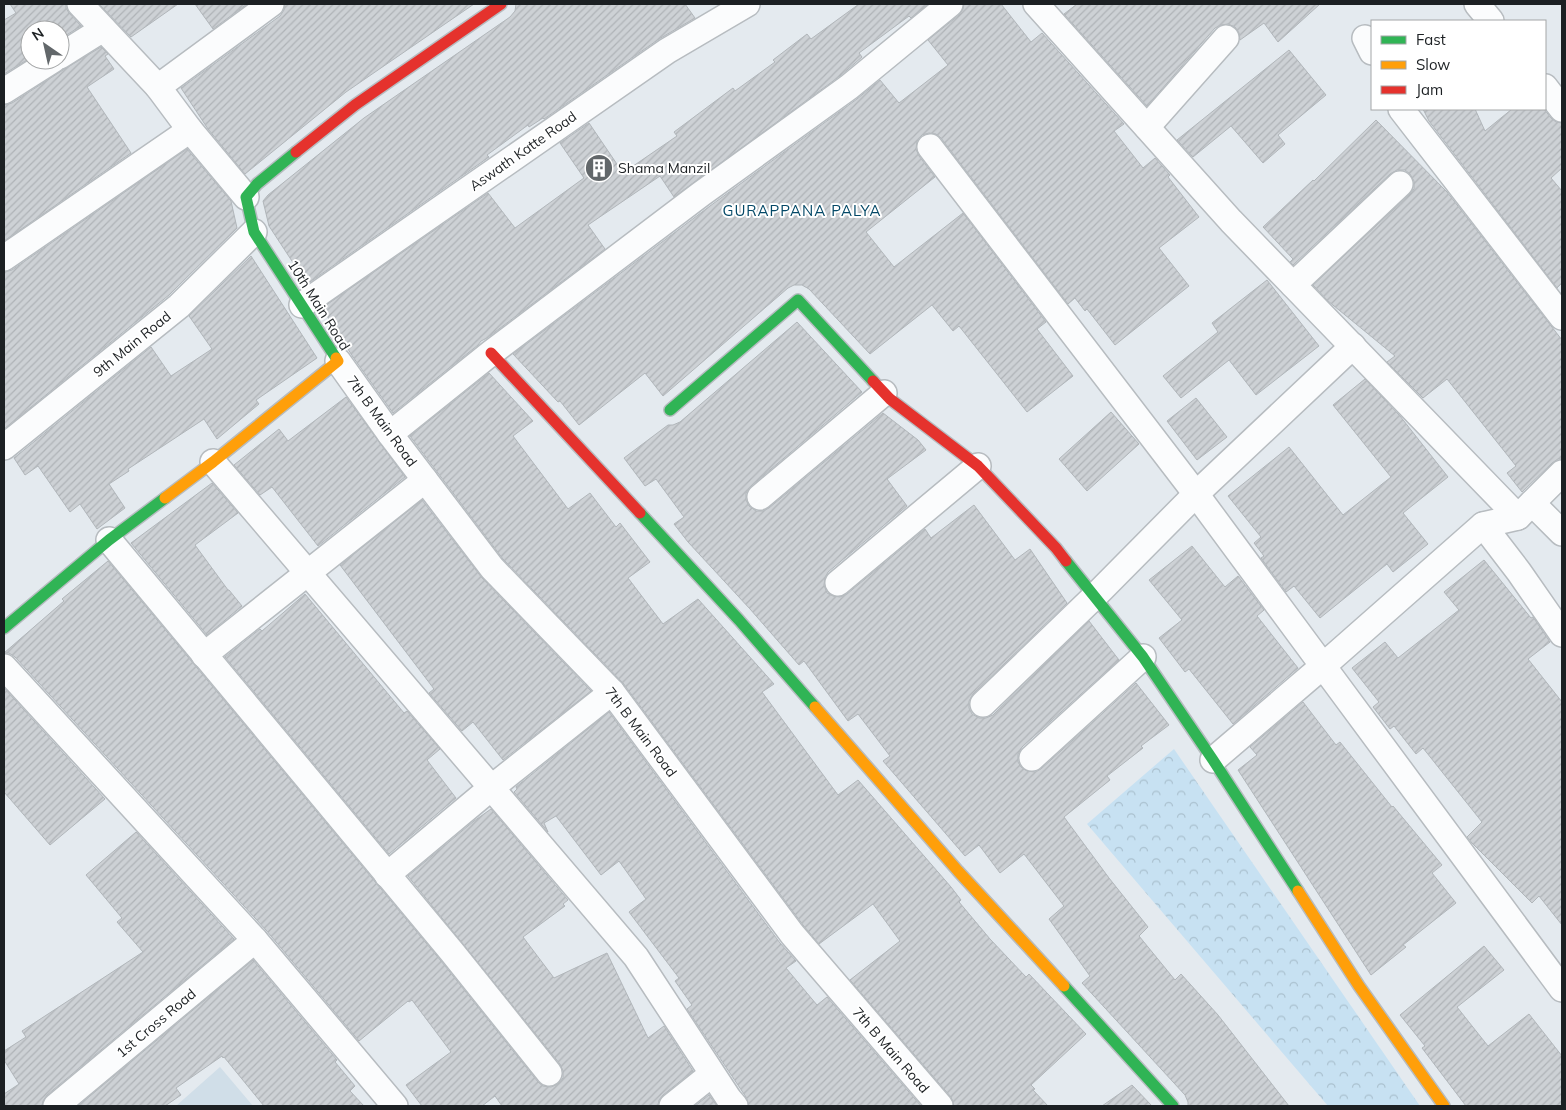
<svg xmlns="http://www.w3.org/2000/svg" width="1566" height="1110" font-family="Mulish,sans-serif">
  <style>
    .built { fill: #d0dee8 }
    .park { fill: url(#park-crowns) }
    .building { fill: url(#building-hatch); stroke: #b1b6ba }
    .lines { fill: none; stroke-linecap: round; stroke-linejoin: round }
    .street-casing { stroke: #b7bcc0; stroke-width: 28 }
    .fast-casing { stroke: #b7bcc0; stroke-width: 14 }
    .slow-casing { stroke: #b7bcc0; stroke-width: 14 }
    .jam-casing { stroke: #b7bcc0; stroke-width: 14 }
    .street { stroke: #fbfcfd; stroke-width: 25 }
    .fast { stroke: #30b455; stroke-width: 11 }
    .slow { stroke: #ff9f0a; stroke-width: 11 }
    .jam { stroke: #e5322d; stroke-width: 11 }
    .labels { text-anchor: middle; stroke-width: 4; stroke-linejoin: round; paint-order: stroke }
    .street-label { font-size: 14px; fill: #1c2023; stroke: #fff }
    .poi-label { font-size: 14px; fill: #1c2023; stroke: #fff; text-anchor: start }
    .neighbourhood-label { font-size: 15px; letter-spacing: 1px; fill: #034867; stroke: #fff }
  </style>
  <defs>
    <pattern id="park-crowns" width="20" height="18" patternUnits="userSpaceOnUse" patternTransform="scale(1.25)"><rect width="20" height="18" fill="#c7e1f2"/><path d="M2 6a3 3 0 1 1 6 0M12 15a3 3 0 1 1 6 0" fill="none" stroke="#aac1cf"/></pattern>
    <pattern id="building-hatch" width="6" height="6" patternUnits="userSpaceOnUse" patternTransform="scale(1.25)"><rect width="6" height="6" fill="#cdd1d5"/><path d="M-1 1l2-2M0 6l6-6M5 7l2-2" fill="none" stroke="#afb3b7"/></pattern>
  </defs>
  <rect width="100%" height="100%" fill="#e4eaef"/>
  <polygon class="built" points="220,1067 253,1106 176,1106"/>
  <polygon class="park" points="1174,749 1420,1106 1328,1106 1087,824"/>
  <g class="building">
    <polygon points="10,4 66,4 66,8 69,13 81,26 60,39 60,30 30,30 30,58 4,74 4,20 16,13"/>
    <polygon points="99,4 178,4 131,37"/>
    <polygon points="195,4 247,4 213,29"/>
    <polygon points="285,4 474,4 346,92 245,174 208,129 181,88 280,16 284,10"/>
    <polygon points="516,4 685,4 695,18 659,39 544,119 543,118 529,127 528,125 487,155 489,157 307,284 269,226 263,201 268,195 364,118 510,17 515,11"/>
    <polygon points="859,4 928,4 911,18 909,16 859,53 862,57 840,76 674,197 660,176 588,225 605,249 487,338 481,341 478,345 393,413 353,357 322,308 488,193 515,228 584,178 560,143 589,123 623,173 677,136 674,132 733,88 735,91 775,62 773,60 807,34 811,39"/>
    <polygon points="964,4 1001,4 1031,42 1042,33 1124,124 1114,131 1143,168 1155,158 1170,175 1168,177 1199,217 1159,248 1189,286 1115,345 1087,309 1085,311 1075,298 1068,304 941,138 936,134 929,133 922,135 917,141 916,149 919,156 935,177 866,232 894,267 963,213 1046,322 1037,329 1073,376 1027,412 959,326 953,331 932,305 870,354 809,289 802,285 794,285 788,288 663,396 645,373 579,425 560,401 558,402 513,354 710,206 857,99 880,80 899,103 948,65 928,40 959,15 963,9"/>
    <polygon points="1077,4 1320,4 1278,42 1264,23 1240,40 1239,33 1235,27 1228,24 1221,25 1215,28 1147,106 1064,14"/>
    <polygon points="101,47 108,54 105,56 114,69 87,87 131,153 4,241 4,105 12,103 63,70"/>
    <polygon points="1289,50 1326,95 1278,135 1285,144 1263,163 1231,126 1193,157 1177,140"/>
    <polygon points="1423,109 1475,109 1485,131 1512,109 1544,109 1551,118 1556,122 1562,123 1562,168 1551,178 1562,191 1562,283 1557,288 1429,121"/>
    <polygon points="1376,120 1447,192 1562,340 1562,459 1558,459 1552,463 1522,492 1507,473 1516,466 1447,379 1423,398 1387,362 1395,356 1328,301 1313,285 1410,194 1414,189 1414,181 1410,174 1405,170 1397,170 1390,174 1293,265 1290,262 1293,259 1263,227 1313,180 1314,181"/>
    <polygon points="187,149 231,201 237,228 169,295 4,429 4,272 12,270"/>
    <polygon points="251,256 317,358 256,400 259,404 217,439 204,419 128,469 129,471 109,484 125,508 97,529 80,504 70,512 38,466 25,475 14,458 151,347 171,376 212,349 189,316"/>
    <polygon points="1267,280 1319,346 1256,395 1229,360 1181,398 1163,376 1218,332 1212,323"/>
    <polygon points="797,322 862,392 751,486 746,493 746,500 749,506 756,511 763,511 769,508 883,413 918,440 926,450 887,479 907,506 828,572 825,578 824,585 827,593 833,596 840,597 847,594 925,529 931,538 974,505 1015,560 1030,549 1067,603 973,694 969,701 969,708 972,714 979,718 986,718 993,715 1089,621 1119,660 1022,747 1018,754 1018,762 1021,767 1027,771 1035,772 1041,769 1136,683 1169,725 1141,746 1143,748 1107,776 1110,780 1064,817 1109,878 1148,927 1139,936 1175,980 1181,974 1218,1015 1289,1106 1188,1106 1188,1102 1185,1095 1082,983 1090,976 1049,919 1064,906 1024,854 1000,873 979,845 965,856 883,761 890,756 858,714 848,721 804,661 799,665 750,609 688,542 674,524 684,517 656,479 645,486 624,458 668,425 673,425 680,422"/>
    <polygon points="489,373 533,421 513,436 568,509 590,493 616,527 620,523 650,562 628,578 663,624 698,599 774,684 762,692 838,795 858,780 951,887 961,900 959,902 990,939 1026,977 1029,974 1086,1034 1031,1085 1035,1089 1033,1090 1048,1106 954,1106 951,1097 850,980 900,941 873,904 819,944 803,925 623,683 503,559 410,436"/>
    <polygon points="1365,379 1400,416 1448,477 1403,513 1428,544 1393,572 1387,564 1320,618 1294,586 1286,592 1261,558 1264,556 1254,543 1261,537 1228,496 1289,447 1343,515 1391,477 1333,405"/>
    <polygon points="346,397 405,477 318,546 272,487 260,495 234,465 279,429 288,441"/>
    <polygon points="1196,398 1227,437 1197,460 1167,421"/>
    <polygon points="1111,412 1139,444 1087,491 1059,459"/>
    <polygon points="212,483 238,513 195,545 228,590 229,590 242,606 207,635 131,543"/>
    <polygon points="422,500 482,578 591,691 503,760 473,722 462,731 429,693 434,689 340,565"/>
    <polygon points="1192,546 1225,587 1238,576 1264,610 1257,616 1298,668 1233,724 1189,669 1185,672 1159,638 1182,620 1149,580"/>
    <polygon points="1484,560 1531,618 1533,617 1550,642 1528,659 1562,702 1562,925 1539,896 1532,903 1472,843 1467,837 1482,822 1423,748 1416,754 1394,726 1390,729 1373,707 1379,702 1352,668 1385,642 1398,658 1459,610 1444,592"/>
    <polygon points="108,561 441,961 538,1082 543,1086 551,1087 558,1084 563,1078 563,1071 560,1064 408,876 474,821 491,809 568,900 563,904 565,906 523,937 554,978 607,953 648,1038 664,1026 693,1071 663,1095 659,1100 658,1106 502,1106 495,1096 482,1106 422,1106 406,1085 451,1052 412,1000 409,1002 408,1001 359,1041 266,930 15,657 9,653 4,653 64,601 62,599"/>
    <polygon points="305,594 404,713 407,711 440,749 427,760 456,798 389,854 225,657 260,629 262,631"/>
    <polygon points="4,688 105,799 50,845 4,792"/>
    <polygon points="1303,702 1336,745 1340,742 1392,807 1393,806 1442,865 1432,873 1456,903 1403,945 1406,947 1371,975 1238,770 1257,755 1250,747"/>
    <polygon points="609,712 780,943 796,961 786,968 817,1005 827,997 921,1106 749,1106 746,1097 687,1009 692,1005 675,981 679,978 629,912 646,899 619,861 601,875 556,816 544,823 548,832 514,792 517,789 516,787"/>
    <polygon points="136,832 234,939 47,1095 43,1101 42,1106 4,1106 4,1094 19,1084 4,1060 4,1051 26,1037 22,1031 143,952 117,922 122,918 86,875"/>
    <polygon points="1484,946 1504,970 1457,1007 1488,1046 1529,1014 1562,1056 1562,1106 1466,1106 1422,1048 1425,1046 1400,1015"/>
    <polygon points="253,960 337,1060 335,1062 355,1086 350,1091 364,1106 264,1106 224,1057 223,1058 222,1056 176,1088 181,1095 165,1106 78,1106"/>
    <polygon points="1132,1085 1152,1106 1102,1106"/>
    <polygon points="709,1095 717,1106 695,1106"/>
  </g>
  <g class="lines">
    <defs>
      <g id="street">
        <polyline points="80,4 158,87 190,130 246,197"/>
        <polyline points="1036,4 1231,221 1518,517"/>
        <polyline points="1477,4 1491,21"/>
        <polyline points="1365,38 1372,52"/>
        <polyline points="60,56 103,29"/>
        <polyline points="158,87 271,4"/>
        <polyline points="1545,87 1562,109"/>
        <polyline points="4,91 53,60"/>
        <polyline points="1401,109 1562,317"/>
        <polyline points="1147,127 1226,38"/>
        <polyline points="930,147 1196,494 1323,666 1213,760"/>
        <polyline points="4,258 190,130"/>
        <polyline points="1293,285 1400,184"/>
        <polyline points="302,305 667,51 747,4"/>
        <polyline points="338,361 390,434 492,568 612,692 792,934 940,1106"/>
        <polyline points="390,434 491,353 701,194 849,87 950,4"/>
        <polyline points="4,447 179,306 254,232"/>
        <polyline points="213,462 636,957 729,1099 735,1106"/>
        <polyline points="1562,473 1518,517 1483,525 1323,666 1562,989"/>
        <polyline points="760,497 884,393"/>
        <polyline points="1532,503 1562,533"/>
        <polyline points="1483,525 1519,572 1562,634"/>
        <polyline points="109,540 452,952 549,1073"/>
        <polyline points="838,583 978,466"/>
        <polyline points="204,655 425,480"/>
        <polyline points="4,667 255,940 395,1106"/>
        <polyline points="983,704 1094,597 1196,494 1353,346"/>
        <polyline points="1032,758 1143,657"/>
        <polyline points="387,875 491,788 612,692"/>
        <polyline points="56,1106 255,940"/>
        <polyline points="672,1106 712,1074"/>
      </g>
      <g id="fast">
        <polyline points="296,152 257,184 246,197 254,232 336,358"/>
        <polyline points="670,410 798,300 873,381"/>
        <polyline points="640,513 739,620 815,707"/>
        <polyline points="1066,561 1143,657 1213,760 1298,891"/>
        <polyline points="4,628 109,540 165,498"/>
        <polyline points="1064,986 1173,1106"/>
      </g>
      <g id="slow">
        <polyline points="165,498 213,462 338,361 336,358"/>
        <polyline points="815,707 958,871 1064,986"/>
        <polyline points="1298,891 1359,986 1444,1106"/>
      </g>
      <g id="jam">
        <polyline points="296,152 355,105 501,4"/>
        <polyline points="491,353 640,513"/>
        <polyline points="873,381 890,399 978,466 1056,548 1066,561"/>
      </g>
    </defs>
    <use href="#street" class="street-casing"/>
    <use href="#fast" class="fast-casing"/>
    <use href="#slow" class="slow-casing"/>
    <use href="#jam" class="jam-casing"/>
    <use href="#street" class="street"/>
    <use href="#fast" class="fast"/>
    <use href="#slow" class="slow"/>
    <use href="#jam" class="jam"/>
  </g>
  <defs>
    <symbol id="building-disc" viewBox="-11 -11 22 22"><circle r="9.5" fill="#62676a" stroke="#fff"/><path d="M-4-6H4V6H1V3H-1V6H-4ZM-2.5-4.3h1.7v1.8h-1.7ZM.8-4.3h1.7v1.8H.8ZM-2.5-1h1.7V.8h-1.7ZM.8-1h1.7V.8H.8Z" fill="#fff"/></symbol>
  </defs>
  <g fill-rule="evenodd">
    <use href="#building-disc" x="583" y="152" width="32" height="32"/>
  </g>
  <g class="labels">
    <g class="street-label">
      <text transform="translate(523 151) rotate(-35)" y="5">Aswath Katte Road</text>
      <text transform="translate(319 305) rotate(58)" y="5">10th Main Road</text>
      <text transform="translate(132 344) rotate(-39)" y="5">9th Main Road</text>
      <text transform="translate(382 421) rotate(54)" y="5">7th B Main Road</text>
      <text transform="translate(641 732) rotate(53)" y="5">7th B Main Road</text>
      <text transform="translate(156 1023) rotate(-40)" y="5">1st Cross Road</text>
      <text transform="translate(891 1050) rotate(49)" y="5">7th B Main Road</text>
    </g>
    <g class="poi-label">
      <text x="618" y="173">Shama Manzil</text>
    </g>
    <g class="neighbourhood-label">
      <text x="802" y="216">GURAPPANA PALYA</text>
    </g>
  </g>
  <rect width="1566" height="1110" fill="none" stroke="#1c2023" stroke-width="10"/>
  <rect x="1371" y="20" width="175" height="90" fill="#ffffff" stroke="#a4a6a7"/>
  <rect x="1381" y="36" width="25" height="8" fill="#30b455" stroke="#a4a6a7"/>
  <text x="1416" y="45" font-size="15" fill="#1c2023">Fast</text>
  <rect x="1381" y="61" width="25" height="8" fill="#ff9f0a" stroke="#a4a6a7"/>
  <text x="1416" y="70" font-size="15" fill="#1c2023">Slow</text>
  <rect x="1381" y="86" width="25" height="8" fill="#e5322d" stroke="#a4a6a7"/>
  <text x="1416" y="95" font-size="15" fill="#1c2023">Jam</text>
  <g transform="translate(45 45) rotate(326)"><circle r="24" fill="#ffffff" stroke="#a4a6a7"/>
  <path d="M0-4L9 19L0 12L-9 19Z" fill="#62676a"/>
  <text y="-8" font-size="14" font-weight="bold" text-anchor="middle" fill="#1c2023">N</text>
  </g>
</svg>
